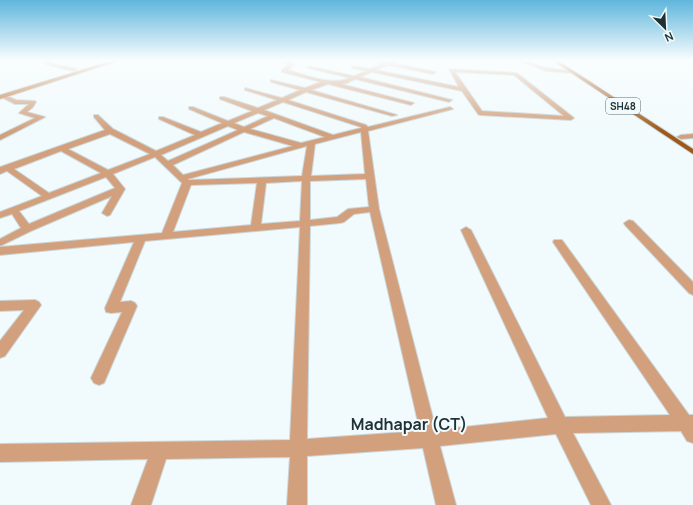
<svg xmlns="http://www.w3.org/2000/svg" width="693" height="505" font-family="Manrope,sans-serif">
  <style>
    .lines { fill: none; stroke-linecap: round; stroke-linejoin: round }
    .minor-casing { stroke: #cbd6d8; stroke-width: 2 }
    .secondary-casing { stroke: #cbd6d8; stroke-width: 2 }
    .primary-casing { stroke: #cbd6d8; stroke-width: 2 }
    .minor { fill: #d2a07c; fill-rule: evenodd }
    .secondary { fill: #bb7338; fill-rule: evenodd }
    .primary { fill: #9e5919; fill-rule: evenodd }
    .labels { text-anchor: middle; stroke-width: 4; stroke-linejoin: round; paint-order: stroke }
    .shield { fill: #f1fafc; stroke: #5e6d70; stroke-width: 1 }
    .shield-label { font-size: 10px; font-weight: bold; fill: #1f3134 }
    .near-quarter-label { font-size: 16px; font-weight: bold; fill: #1f3134; stroke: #f1fafc }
  </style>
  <rect width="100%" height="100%" fill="#f1fafc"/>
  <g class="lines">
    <defs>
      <g id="minor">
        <polygon points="42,60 47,60 51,63 77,69 74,71 47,65"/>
        <path d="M277,60l17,2v2l-6,6c18,5 43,16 62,8l-42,-10v-2l46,10 12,-5 -14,-3v-2l18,3 12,-5 -13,-4 18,2 10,-2 -4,3 43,9 -3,2 -45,-9 -12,5 83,17 -10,-18 68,4 57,45 -3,2 -91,-5 -2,-1 -16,-23 -90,-19 -12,5 92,23 -3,2 -94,-23 -8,4 -6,1 73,19 -3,2 -83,-21 -17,6 86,25 -5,1 -86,-24 -18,8 78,25 2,2 82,-20 3,2 -85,22 11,78 57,221 112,-12 -87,-188 5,-3 5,3 94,187 105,-2 -117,-173 1,-2h8l127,175h4v28l-6,-2 -6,-10 -108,2 38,72h-20l-35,-71 -116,12 16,59h-20l-13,-57 -116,8v49h-20l3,-48 -124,2 -15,46h-20l17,-46 -148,3v-18l290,-4 10,-213 -155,14 -25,61 11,-1 4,2 2,3 -33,77 -5,2 -5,-2 -3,-5 31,-66 -11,1 -5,-1 -1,-4 29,-66 -134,13v-8l162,-14 20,-50 -27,-26 -42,17 12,15 -15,26 -3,1 -5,-3 10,-17 -81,35 -31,15v-7l21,-11 -9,-14 -12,4v-6l42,-16 -35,-25 -7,3v-7l105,-37 -11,-13v-2h4l15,14 43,22 39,-16 -36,-16v-2h4l38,15 21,-9 -33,-14v-2h4l35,14 24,-10 -32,-12v-2h4l34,11 19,-8 -32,-10v-2l37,10 18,-8 -29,-8v-2l34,8 16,-6 -39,-10v-2l7,-6zM455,72l59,3 50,41 -82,-5zM283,102l78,25v1l-28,7 -69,-25zM258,113l10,3 -24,11 -10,-4zM274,118l51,19 -24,6 -51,-14zM228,126l10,4 -70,31 -7,-6zM244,132l49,14 -110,29 -10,-10zM361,132l4,42 -54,2 4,-32zM110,134l40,20 -42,16 -40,-21zM307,146l-5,30 -113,4 -1,-1zM61,151l40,22 -52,20 -35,-24zM106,177l9,11 -86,36 -10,-13zM366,179l3,28 -21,2 -11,8 -27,3v-39zM302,181l-2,40 -39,3 5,-41zM257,183l-6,42 -78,7 18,-47zM370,212l50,219 -113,8 3,-213 30,-3 4,-1 10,-8z"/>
        <polygon points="517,60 524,60 547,68 573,71 570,73 546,71"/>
        <polygon points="1,95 5,95 16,100 35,101 36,102 33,107 27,112 45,117 0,140 0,135 35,118 19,113 29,104 15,104 1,97"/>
        <polygon points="693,134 693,138 681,139 677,137 681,135"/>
        <polygon points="629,220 633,221 693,282 693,295 689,293 625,225 624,223"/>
        <polygon points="35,300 39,302 41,305 39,308 5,356 0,358 0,341 24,310 0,311 0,301"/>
      </g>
      <polygon id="secondary" points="114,60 121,60 0,99 0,95"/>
      <polygon id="primary" points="552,60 557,60 693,149 693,154"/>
    </defs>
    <use href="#minor" class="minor-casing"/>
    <use href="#secondary" class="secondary-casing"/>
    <use href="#primary" class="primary-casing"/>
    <use href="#minor" class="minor"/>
    <use href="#secondary" class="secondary"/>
    <use href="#primary" class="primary"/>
  </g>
  <linearGradient id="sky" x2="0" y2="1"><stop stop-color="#5fb6dc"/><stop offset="0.46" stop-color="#f9fdfe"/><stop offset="1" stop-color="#f9fdfe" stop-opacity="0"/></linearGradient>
  <rect width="693" height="131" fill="url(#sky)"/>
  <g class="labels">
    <rect class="shield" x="606" y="98" width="34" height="16" rx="3"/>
    <g class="shield-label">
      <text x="623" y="110">SH48</text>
    </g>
    <g class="near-quarter-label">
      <text x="409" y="430">Madhapar (CT)</text>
    </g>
  </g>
  <g transform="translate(665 28) rotate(156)" stroke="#f1fafc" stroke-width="3" paint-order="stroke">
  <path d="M0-3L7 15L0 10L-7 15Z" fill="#1f3134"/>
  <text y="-6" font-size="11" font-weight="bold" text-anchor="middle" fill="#1f3134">N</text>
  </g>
</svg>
